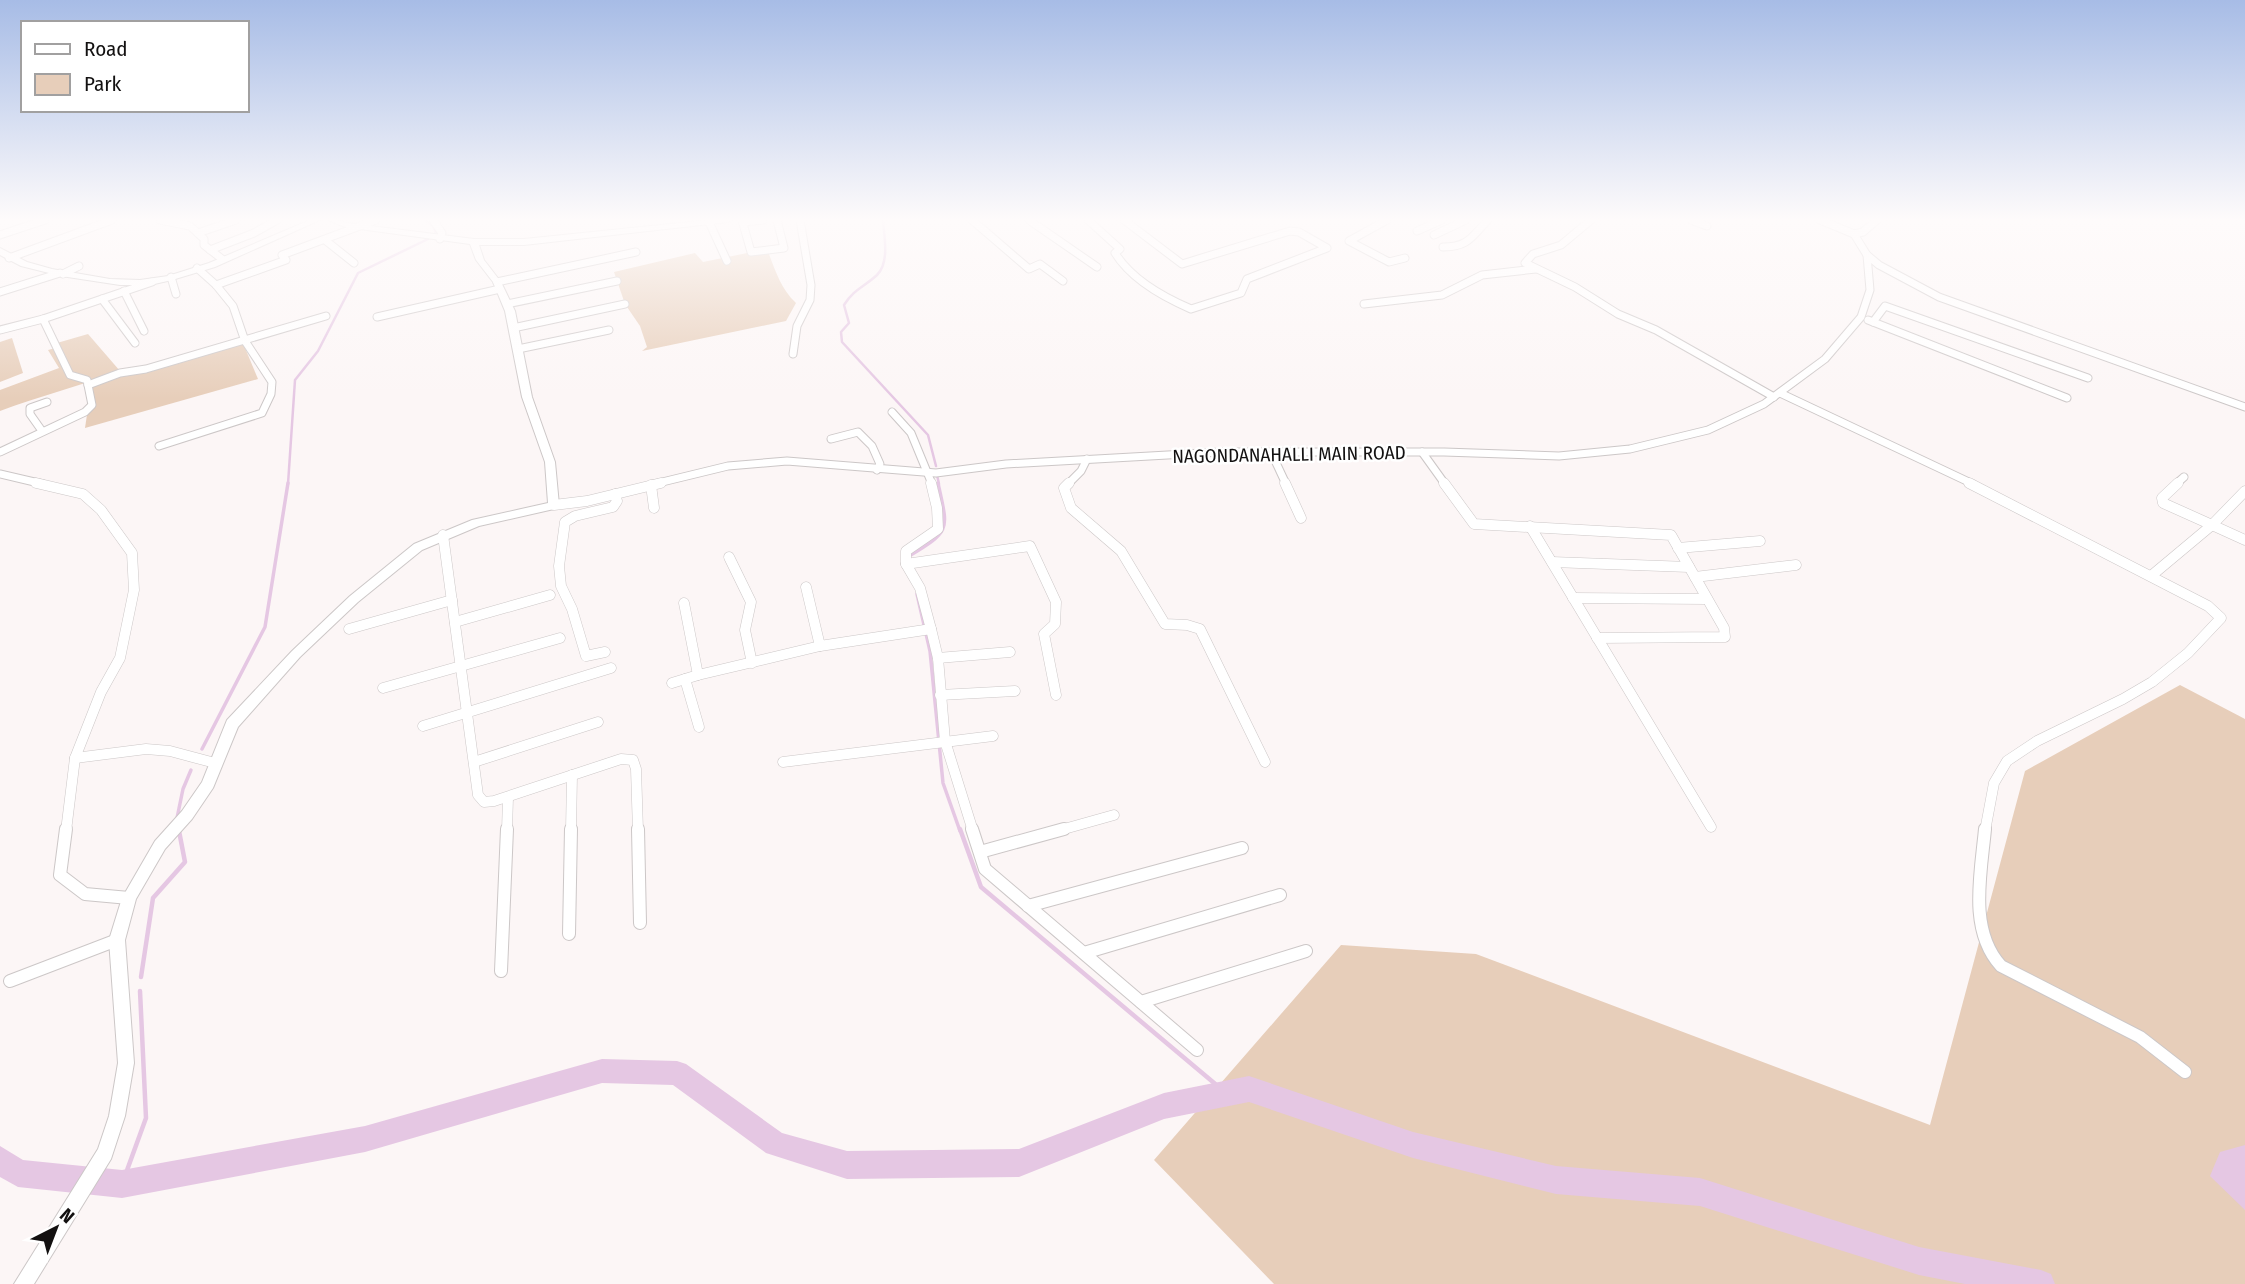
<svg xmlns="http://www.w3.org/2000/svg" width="2245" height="1284" font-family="'Fira Sans Condensed',sans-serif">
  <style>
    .green { fill: #e7ceba }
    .water { fill: #e5c7e3 }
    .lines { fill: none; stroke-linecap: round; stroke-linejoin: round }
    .stream-far2 { stroke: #e5c7e3; stroke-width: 2.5 }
    .stream-far1 { stroke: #e5c7e3; stroke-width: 3.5 }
    .stream { stroke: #e5c7e3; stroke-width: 4.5 }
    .river { fill: #e5c7e3; fill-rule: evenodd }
    .minor-far2-casing { stroke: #ccc7c7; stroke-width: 9 }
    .minor-far1-casing { stroke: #ccc7c7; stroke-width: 11 }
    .minor-casing { stroke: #ccc7c7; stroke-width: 14 }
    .tertiary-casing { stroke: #ccc7c7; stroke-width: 2 }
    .minor-far2 { stroke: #fff; stroke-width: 7 }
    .minor-far1 { stroke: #fff; stroke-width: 10 }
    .minor { stroke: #fff; stroke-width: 12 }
    .tertiary { fill: #fff; fill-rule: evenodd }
    .labels { text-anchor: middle; stroke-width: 5; stroke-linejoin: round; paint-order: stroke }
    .street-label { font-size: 19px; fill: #131111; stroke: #fff }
  </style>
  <rect width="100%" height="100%" fill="#fcf6f6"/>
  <g class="green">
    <path d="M767,249c8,20 13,39 29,54l-10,18 -144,30 5,-4 -7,-21 -15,-22 -11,-32 81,-19 8,9z"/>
    <path d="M88,334l32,37c-40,15 -80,25 -120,40v-21l59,-22 -11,-18 11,-3 -2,-4z"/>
    <polygon points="12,338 23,373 0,382 0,342"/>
    <polygon points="243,343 258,379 85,428 91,388 137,368"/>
    <polygon points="2180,685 2245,719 2245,1284 1274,1284 1154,1160 1341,945 1476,954 1930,1125 2025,771"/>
  </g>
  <polygon class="water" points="2245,1145 2245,1210 2210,1176 2220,1152"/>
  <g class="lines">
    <g class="stream-far2">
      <polyline points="425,220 433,226 436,233"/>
      <path d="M883,220c1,16 7,42 -6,55 -13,12 -23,14 -33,30l5,18 -8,9 1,10 86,93 8,31"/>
      <polyline points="937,475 939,484"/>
      <polyline points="288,484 295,380 318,351 358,273 428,239"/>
    </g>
    <g class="stream-far1">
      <path d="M909,556c43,-26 39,-26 29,-73"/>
      <polyline points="917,594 930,651 943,783 960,831"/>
      <polyline points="202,749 265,627 288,483"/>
      <polyline points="177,818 183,789 191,770"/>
    </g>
    <g class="stream">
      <polyline points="960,829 981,887 1226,1093"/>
      <polyline points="141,977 153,898 185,862 179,831"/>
      <polyline points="122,1184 146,1118 140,991"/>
    </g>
    <polygon class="river" points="602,1059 677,1061 686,1064 782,1133 847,1151 1019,1149 1164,1093 1249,1076 1413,1132 1556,1166 1700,1178 1919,1247 2041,1270 2051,1274 2055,1284 1965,1284 1919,1275 1700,1206 1556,1194 1413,1158 1249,1102 1164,1119 1019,1177 847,1179 766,1153 673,1085 602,1083 365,1152 122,1198 18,1187 0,1177 0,1146 23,1160 122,1170 365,1126"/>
    <defs>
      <g id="minor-far2">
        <polyline points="160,220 190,226 204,239 204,245 222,259"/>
        <polyline points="433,220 442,233 440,239"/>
        <polyline points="742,220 751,252 784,248 777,220"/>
        <polyline points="972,220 1029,269 1040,264 1063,281"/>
        <polyline points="1029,220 1097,267"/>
        <path d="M1088,220l32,29 -5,4c16,26 48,44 76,56l50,-16 6,-14 80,-31 -28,-16 -9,-1 -108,33 -58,-44"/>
        <polyline points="1387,220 1349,241 1389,262 1405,258"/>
        <polyline points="1591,220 1561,245 1533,254 1525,263 1575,287 1618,314 1656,330 1774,397"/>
        <polyline points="1691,220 1707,226"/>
        <polyline points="709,222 727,261"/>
        <polyline points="743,222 763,220"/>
        <polyline points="1417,231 1442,220"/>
        <polyline points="198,233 236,220"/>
        <polyline points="1854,234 1863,232 1877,220"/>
        <polyline points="0,235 45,220"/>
        <polyline points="1434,235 1466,220"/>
        <polyline points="325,240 354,263"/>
        <path d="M1443,247c26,0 29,-11 45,-27"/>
        <polyline points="210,250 254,233 277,220"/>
        <polyline points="1867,255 1879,265 1939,297 2245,407"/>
        <polyline points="9,258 112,220"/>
        <polyline points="63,274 79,266"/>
        <polyline points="171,277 176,294"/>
        <polyline points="497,282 636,252"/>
        <polyline points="216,285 286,260 282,255 376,220"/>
        <polyline points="124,291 144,331"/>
        <polyline points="0,292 60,273"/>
        <polyline points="102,299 135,343"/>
        <polyline points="507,304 617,281"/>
        <polyline points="1364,304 1442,295 1482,275 1536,269"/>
        <polyline points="377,317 500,289"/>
        <polyline points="1868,320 2067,398"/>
        <polyline points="1873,322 1885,306 2088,378"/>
        <polyline points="513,328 625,304"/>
        <polyline points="0,330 43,319 152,282"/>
        <polyline points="518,349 609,330"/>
        <polyline points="793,354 797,326 810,300 811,285 800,220"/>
        <polyline points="88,385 120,373 146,369 326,316"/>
        <polyline points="1780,393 1973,484"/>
        <polyline points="892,412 911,433 932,484"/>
        <polyline points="42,431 30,414 30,408 47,402"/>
        <polyline points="831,439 858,432 872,446 880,464 877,470"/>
        <polyline points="159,446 262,413 271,394 272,382 245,341 233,306 216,285 197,268"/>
        <polyline points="0,452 85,412 92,405 87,380 70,375 43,319"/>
        <polyline points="1271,452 1286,484"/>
        <polyline points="1422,452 1445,484"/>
        <polyline points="0,474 43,484"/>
        <polyline points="654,484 728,466 787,461 936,473 1006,464 1221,452 1444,452 1559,456 1630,449 1708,430 1764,404 1825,359 1861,317 1870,290 1867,255 1854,234 1820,220"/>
        <polyline points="1068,484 1081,471 1087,459"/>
        <polyline points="2176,484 2184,477"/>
      </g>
      <g id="minor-far1">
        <polyline points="36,483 83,494 101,510 132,553 134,590 120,658 101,692 75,758 66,831"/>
        <polyline points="1069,483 1064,488 1071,508 1121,551 1165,624 1187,625 1200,629 1265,762"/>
        <polyline points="1285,483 1301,518"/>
        <polyline points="1444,483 1474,524 1671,535 1724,628 1725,637 1597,638"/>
        <polyline points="1969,483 2208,606 2221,618 2188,653 2152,682 2123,699 2037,741 2007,761 1994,783 1985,831"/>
        <polyline points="2178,483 2162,498 2163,503 2212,525 2245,491"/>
        <polyline points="651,485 654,508"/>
        <polyline points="554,505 587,501 661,483"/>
        <polyline points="1530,526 1711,827"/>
        <polyline points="443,535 478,795 484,802 494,801 621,759 633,760 636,769 638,831"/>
        <polyline points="1678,548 1760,541"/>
        <polyline points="729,557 751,602 745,630 752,663"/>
        <polyline points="1552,562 1689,567"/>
        <polyline points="906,564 1030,546 1056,602 1055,624 1044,634 1056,695"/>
        <polyline points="2151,576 2212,525 2245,540"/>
        <polyline points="1695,577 1796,565"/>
        <polyline points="806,587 820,646 931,629 920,588 906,564 906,551 938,529 937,508 931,483"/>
        <polyline points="1573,598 1707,599"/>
        <polyline points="684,603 698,675 820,646"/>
        <polyline points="455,622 550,595"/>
        <polyline points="349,629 452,600"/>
        <polyline points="931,629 938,658 945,741 973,831"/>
        <polyline points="605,652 586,656 572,609 561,586 559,566 565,522 575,516 613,507 617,501 615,494"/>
        <polyline points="938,658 1010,652"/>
        <polyline points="685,679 699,727"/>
        <polyline points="672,683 698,675"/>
        <polyline points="383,688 560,638"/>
        <polyline points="940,695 1015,691"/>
        <polyline points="423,726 611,668"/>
        <polyline points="75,758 146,749 170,751 215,763"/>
        <polyline points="474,762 598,722"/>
        <polyline points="783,762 993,736"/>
        <polyline points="507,831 508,797"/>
        <polyline points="571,831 572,775"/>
        <polyline points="1057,831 1114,815"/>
      </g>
      <g id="minor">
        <polyline points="66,829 60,875 85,894 129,898"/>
        <polyline points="638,829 640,923"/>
        <polyline points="972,829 985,869 1197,1050"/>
        <path d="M1985,829c-4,44 -17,101 16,137l139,71 45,35"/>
        <polyline points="980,852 1064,829"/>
        <polyline points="1028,906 1242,848"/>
        <polyline points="569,934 571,829"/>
        <polyline points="1084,953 1280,895"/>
        <polyline points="501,971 507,829"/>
        <polyline points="10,981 117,940"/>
        <polyline points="1141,1002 1306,951"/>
      </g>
      <g id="tertiary">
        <polygon points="310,220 320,220 215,267 172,280 150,285 120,285 61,276 21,266 0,255 0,248 27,262 52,269 110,279 140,280 168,276 209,263"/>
        <polygon points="328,220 338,220 347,223 474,239 524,239 709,220 732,220 728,222 524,245 479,245 484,260 501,282 515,311 532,397 555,462 559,505 554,509 479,526 422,550 358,602 300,657 238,727 213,788 192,819 165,849 136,899 125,940 134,1063 125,1116 111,1159 34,1284 14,1284 98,1149 109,1116 118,1063 109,940 122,898 155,841 182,811 202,782 227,720 292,651 350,596 414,544 472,520 548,503 545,462 522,397 505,311 493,282 476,260 470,244 345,227"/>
      </g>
    </defs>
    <use href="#minor-far2" class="minor-far2-casing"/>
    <use href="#minor-far1" class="minor-far1-casing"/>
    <use href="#minor" class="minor-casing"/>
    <use href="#tertiary" class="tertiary-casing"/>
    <use href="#minor-far2" class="minor-far2"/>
    <use href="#minor-far1" class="minor-far1"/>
    <use href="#minor" class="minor"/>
    <use href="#tertiary" class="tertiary"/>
  </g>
  <linearGradient id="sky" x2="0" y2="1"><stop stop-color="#a7bce6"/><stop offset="0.55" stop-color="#fefbfb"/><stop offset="1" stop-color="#fefbfb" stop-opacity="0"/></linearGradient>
  <rect width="2245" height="399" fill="url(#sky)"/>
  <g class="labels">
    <g class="street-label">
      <text transform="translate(1289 454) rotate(-1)" y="7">NAGONDANAHALLI MAIN ROAD</text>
    </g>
  </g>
  <rect x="21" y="21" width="228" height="91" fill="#ffffff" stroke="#a1a0a0" stroke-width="2"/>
  <rect x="35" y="44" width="35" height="10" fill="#ffffff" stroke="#a1a0a0" stroke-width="2"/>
  <text x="84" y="56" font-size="21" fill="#131111">Road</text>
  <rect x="35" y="74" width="35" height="21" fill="#e7ceba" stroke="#a1a0a0" stroke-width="2"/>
  <text x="84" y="91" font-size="21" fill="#131111">Park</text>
  <g transform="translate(56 1228) rotate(42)" stroke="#ffffff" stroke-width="5" paint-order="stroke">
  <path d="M0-5L12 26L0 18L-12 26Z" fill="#131111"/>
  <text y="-10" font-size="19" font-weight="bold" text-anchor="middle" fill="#131111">N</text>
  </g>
</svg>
